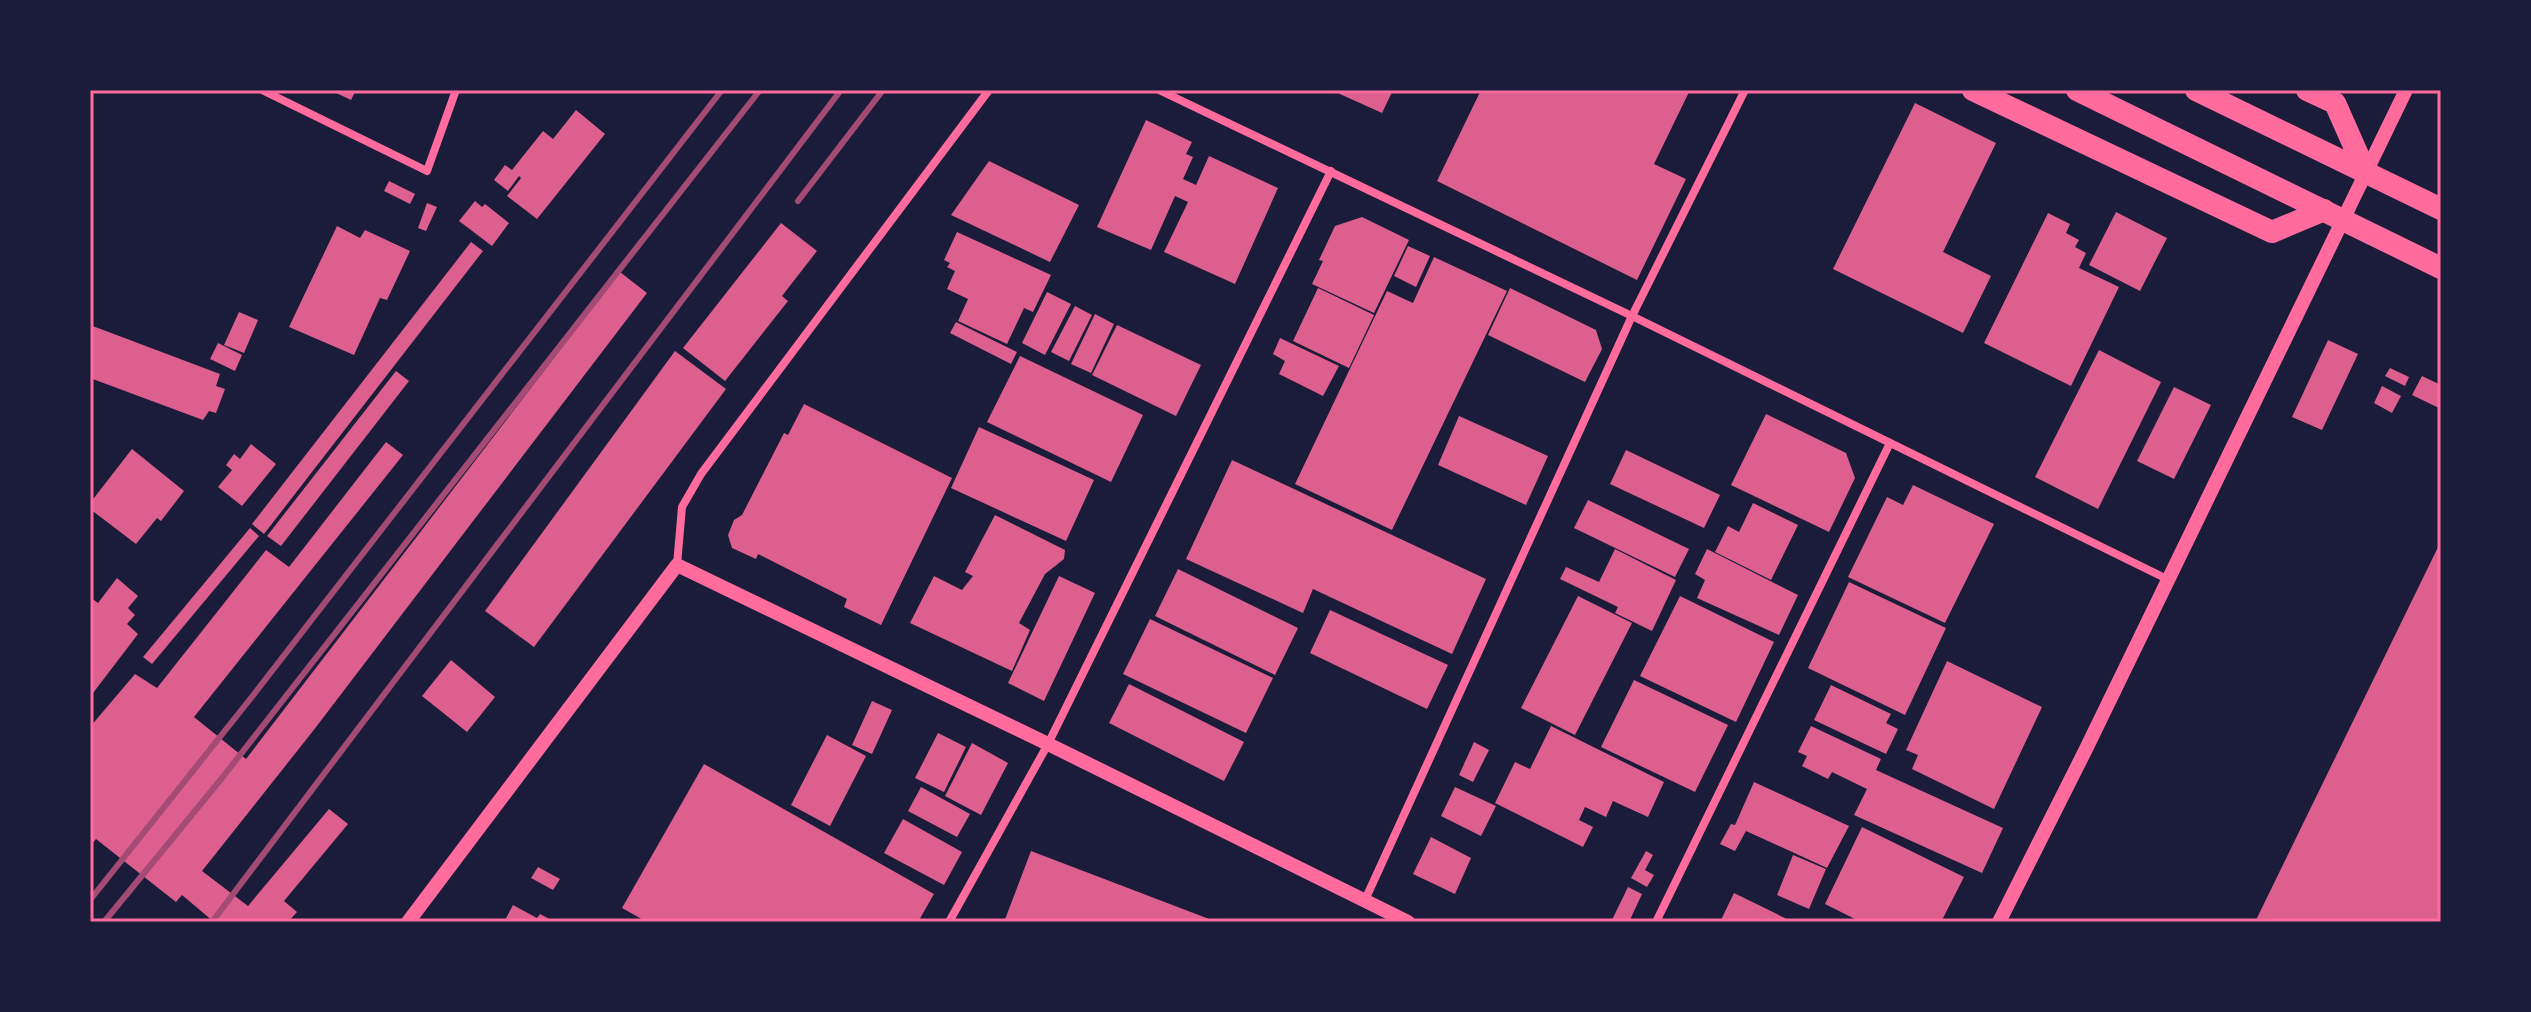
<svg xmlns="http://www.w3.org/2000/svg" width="2531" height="1012" font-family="Inter,sans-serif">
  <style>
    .building { fill: #dd5f8e }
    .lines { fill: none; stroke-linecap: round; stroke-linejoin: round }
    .minor { stroke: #ff6b9d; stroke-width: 8 }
    .tertiary { stroke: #ff6b9d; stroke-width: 14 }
    .trunk { stroke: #ff6b9d; stroke-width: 22 }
    .rail { stroke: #a44b75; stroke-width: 6 }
    .neatline { fill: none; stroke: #ff6b9d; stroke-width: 3 }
  </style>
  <rect width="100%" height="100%" fill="#1b1b3a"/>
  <g class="building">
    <polygon points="330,90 356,90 351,100"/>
    <polygon points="1331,90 1393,90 1382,113"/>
    <polygon points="1481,90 1690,90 1654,164 1686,179 1637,280 1437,181"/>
    <polygon points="1915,103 1996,143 1943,252 1991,276 1963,333 1833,269"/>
    <polygon points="576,110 605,134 537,219 507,196 521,178 519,176 508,191 494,180 505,165 512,170 543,131 553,139"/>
    <polygon points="1146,120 1192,142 1186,154 1193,157 1183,179 1196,185 1209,156 1278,188 1235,284 1164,252 1188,202 1175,196 1151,250 1097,227"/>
    <polygon points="989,161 1079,205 1050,262 951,215"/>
    <polygon points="389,181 415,194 410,204 384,191"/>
    <polygon points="475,201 482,207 485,204 509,223 492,246 459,221"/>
    <polygon points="427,203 437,207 426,231 418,228"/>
    <polygon points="2116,212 2167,238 2140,291 2089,265"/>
    <polygon points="2048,213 2070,224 2066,233 2079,240 2075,247 2086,253 2079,268 2119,287 2071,386 1984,343"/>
    <polygon points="1362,217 1409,240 1374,313 1312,284 1323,261 1319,260 1335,226"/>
    <polygon points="781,223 817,251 782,296 788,301 725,381 683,348"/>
    <polygon points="337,226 360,238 365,230 410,251 387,300 380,298 354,355 289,327"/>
    <polygon points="957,232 1051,275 1033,312 1024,308 1007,344 958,321 968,299 947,289 955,271 947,267 950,263 944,260"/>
    <polygon points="471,242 483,251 264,534 252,524"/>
    <polygon points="1408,246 1430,256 1416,287 1394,276"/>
    <polygon points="1434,257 1507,291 1392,530 1295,484 1387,291 1413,303"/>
    <polygon points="620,272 647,293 313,731 202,871 248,906 329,809 348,824 284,901 297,912 288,922 214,922 182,895 176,902 96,839 90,846 90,727 135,674 157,688 266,550 289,567 386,442 403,455 194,717 246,759"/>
    <polygon points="1318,288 1374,315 1349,368 1293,341"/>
    <polygon points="1510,288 1596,330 1602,349 1585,382 1488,335"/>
    <polygon points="1047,292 1071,304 1045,355 1022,343"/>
    <polygon points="1075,306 1092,315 1069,361 1051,352"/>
    <polygon points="239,312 258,320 244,353 224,345"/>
    <polygon points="1095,314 1114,324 1091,373 1071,364"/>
    <polygon points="956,322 1017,352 1011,364 950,333"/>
    <polygon points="90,325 220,374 216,386 225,389 216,413 209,411 203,420 90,378"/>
    <polygon points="1117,325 1201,365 1176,416 1092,375"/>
    <polygon points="1280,338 1339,366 1323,396 1279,374 1285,361 1273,354"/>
    <polygon points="2328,340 2358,354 2322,430 2292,417"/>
    <polygon points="218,343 242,355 235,371 210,359"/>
    <polygon points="2099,350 2161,382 2098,509 2035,477"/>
    <polygon points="675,351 726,389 534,647 485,611"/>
    <polygon points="1020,356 1143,415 1111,482 987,422"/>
    <polygon points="2390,368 2409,377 2405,386 2385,376"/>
    <polygon points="396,371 409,381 281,546 267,536"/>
    <polygon points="2422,376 2441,385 2441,409 2412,395"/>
    <polygon points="2382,386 2401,396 2392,413 2374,403"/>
    <polygon points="2174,387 2211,405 2174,479 2137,461"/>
    <polygon points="804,404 952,478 881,625 844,607 847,599 758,554 756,559 732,548 728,535 734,520 742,515 784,433 788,435"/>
    <polygon points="1766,414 1846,453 1855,478 1829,532 1731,485"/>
    <polygon points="1459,416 1548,456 1526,505 1438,465"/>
    <polygon points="979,427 1094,480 1066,541 951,488"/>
    <polygon points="251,444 276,464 242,506 218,487 232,470 226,465 234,454 240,459"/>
    <polygon points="132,449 184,491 161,521 157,518 136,544 90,509 90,503"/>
    <polygon points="1626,450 1720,495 1704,528 1610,484"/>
    <polygon points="1232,460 1486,579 1452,654 1313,589 1303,613 1186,559"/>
    <polygon points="1913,485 1994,524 1945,623 1848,577 1887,497 1903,505"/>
    <polygon points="1588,500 1689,549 1675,577 1574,528"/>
    <polygon points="1753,503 1798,525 1771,580 1715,552 1728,526 1739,532"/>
    <polygon points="995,515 1065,550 1064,559 1045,574 1019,623 1030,630 1012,671 910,623 934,576 962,590 973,576 965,572"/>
    <polygon points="250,528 259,536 152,664 143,657"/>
    <polygon points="2441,541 2441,922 2255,922"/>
    <polygon points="1615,549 1676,580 1652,631 1615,613 1618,607 1560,579 1566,567 1599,582"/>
    <polygon points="1707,549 1798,595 1779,635 1697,598 1705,580 1695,574"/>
    <polygon points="1178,569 1298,628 1275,675 1155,616"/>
    <polygon points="1059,576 1095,593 1044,701 1008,683"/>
    <polygon points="117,578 138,596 128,608 135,615 127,624 138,634 90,697 90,597 98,603"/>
    <polygon points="1849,582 1946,628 1905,715 1808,668"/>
    <polygon points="1578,596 1632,623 1575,735 1521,708"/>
    <polygon points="1680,596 1774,642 1736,722 1640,676"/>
    <polygon points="1330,610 1448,665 1427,709 1310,653"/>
    <polygon points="1150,619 1273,678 1246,733 1123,674"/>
    <polygon points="451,660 495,697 467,732 422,696"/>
    <polygon points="1947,661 2042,707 1994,809 1912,769 1918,755 1906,750"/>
    <polygon points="1634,680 1728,725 1695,792 1601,747"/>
    <polygon points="1129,684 1244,742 1224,781 1109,723"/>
    <polygon points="1831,685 1891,714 1886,723 1898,729 1886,754 1814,720"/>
    <polygon points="872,701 892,710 872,754 852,745"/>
    <polygon points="1551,726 1664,782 1648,817 1613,801 1606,817 1585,807 1579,820 1593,827 1583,847 1495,803 1515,762 1530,769"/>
    <polygon points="1811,726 1881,759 1876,770 2003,828 1982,873 1854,815 1867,789 1832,772 1828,779 1802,766 1807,756 1798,752"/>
    <polygon points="938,733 966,747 944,792 915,778"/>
    <polygon points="827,735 866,756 830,826 791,805"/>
    <polygon points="1474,742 1489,750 1473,782 1459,775"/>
    <polygon points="972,743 1008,763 981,815 945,796"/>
    <polygon points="704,764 934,894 918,922 647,922 622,908"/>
    <polygon points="1754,782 1849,826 1827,868 1746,831 1735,851 1720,844 1731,824 1735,825"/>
    <polygon points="921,787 970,814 957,837 908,811"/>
    <polygon points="1455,787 1496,806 1481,836 1441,816"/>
    <polygon points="903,819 962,852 944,885 884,853"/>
    <polygon points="1862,827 1964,877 1941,922 1861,922 1825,904"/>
    <polygon points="1431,837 1471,858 1455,894 1413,874"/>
    <polygon points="1031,851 1217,922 1004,922"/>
    <polygon points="1646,851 1653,855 1645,870 1654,875 1647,887 1631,878"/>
    <polygon points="1793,855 1826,869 1809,909 1777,895"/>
    <polygon points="538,867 560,879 553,890 531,878"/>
    <polygon points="1628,887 1642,894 1629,922 1611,922"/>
    <polygon points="1734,893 1793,922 1720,922"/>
    <polygon points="513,905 537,918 540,914 555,922 504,922"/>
  </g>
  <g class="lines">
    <g class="minor">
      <polyline points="262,90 427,171 456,90"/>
      <polyline points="1159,90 1632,316 2167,579"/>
      <polyline points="677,565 682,507 701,474 989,90"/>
      <polyline points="1365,900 1632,316 1745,90"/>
      <polyline points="949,922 1048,744 1331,171"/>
      <polyline points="1656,922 1890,443"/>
    </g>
    <g class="tertiary">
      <polyline points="408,922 677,565 1048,744 1408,922"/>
      <polyline points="1999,922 2086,749 2406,90"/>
    </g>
    <g class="trunk">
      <polyline points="1973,90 2272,232 2324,210"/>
      <polyline points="2077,90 2441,268"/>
      <polyline points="2196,90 2441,209"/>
      <polyline points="2307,90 2335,103 2366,173"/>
    </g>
    <g class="rail">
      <polyline points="798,201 883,90"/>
      <polyline points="90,900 251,698 722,90"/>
      <polyline points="104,922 222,778 760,90"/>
      <polyline points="212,922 841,90"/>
    </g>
  </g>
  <rect width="2531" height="1012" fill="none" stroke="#1b1b3a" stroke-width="184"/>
  <rect x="92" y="92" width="2347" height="828" class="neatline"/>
</svg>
